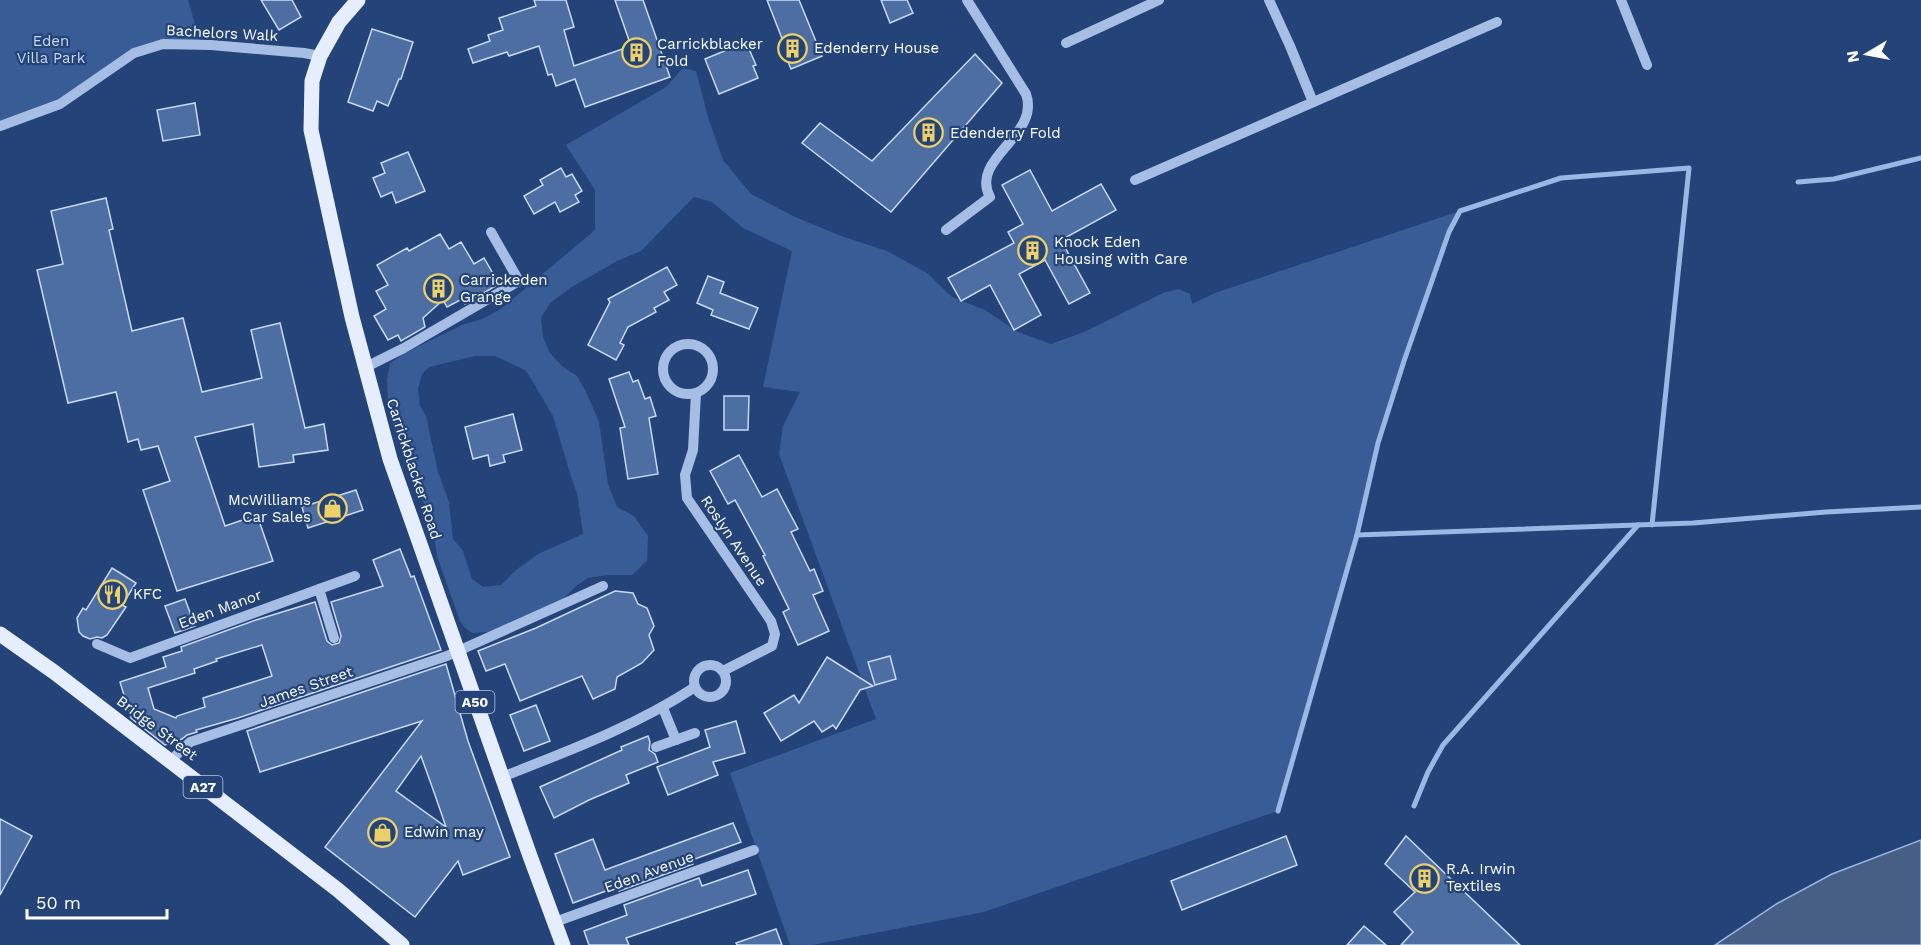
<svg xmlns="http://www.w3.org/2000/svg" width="1921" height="945" font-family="'Work Sans',sans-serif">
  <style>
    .green { fill: #385c96; fill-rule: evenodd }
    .water { fill: #475e85; stroke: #9ab8e4; stroke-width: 1.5 }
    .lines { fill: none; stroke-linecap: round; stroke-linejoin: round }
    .stream { stroke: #9ab8e4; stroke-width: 5 }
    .building { fill: #4c6ea2; stroke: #c9d9f3; stroke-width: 1.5; fill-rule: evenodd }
    .minor { stroke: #a6bee4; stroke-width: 10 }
    .major { stroke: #e6edfc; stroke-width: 15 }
    .labels { text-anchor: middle; stroke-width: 4.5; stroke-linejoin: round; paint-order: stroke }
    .shield { fill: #244479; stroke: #bdc7d7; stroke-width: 1.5 }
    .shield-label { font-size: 14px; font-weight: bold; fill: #fff }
    .street-label { font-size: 15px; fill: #fff; stroke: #244479 }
    .park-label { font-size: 15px; fill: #c9d9f3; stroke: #244479 }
    .poi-label { font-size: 15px; fill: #fff; stroke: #244479; text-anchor: start }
  </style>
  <rect width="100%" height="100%" fill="#244479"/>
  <g class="green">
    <polygon points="0,0 188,0 201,45 163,44 134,53 60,104 0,126"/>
    <path d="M683,68l13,3 12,46 15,43 28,34 42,22 48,20 46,15 40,22 25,24 33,13 33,22 33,12 33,-12 79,-39 16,-4 11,5 2,10 23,-11 245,-82 -11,21 -45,129 -26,82 -21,92 -79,276 -294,101 -172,33h-22l-60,-172 146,-54 -97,-265 4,-28 17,-34 -37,-5 29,-136 -49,-23 -31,-26 -18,-5 -53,54 -24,10 -47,27 -20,15 -9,15 2,19 7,16 12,13 15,10 10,18 12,28 9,62 9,23 17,9 14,20 -1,25 -15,14h-25l-19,3 -12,8 -13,13 -74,33 -17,1 -7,-5 -5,-7 -23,-65 -3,-22 -18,-54 -21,-48 -7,-27 -1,-25 3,-17 17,-11 55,-27 20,-6 19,-10 94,-79v-40l-29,-45 100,-58zM475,356h20l30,14 5,7 23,39 19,64 5,13 6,41 -45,20 -22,16 -15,15 -18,2 -11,-8 -9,-28 -10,-12 -4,-37 -11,-30 -12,-56 -6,-10 -2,-17 4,-15 7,-7z"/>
  </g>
  <polygon class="water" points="1921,840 1921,945 1715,945 1778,903 1832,874"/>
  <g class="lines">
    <g class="stream">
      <polyline points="1798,182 1834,179 1921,158"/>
      <polyline points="1357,535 1693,523 1826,512 1921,507"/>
      <polyline points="1414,806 1428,772 1443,745 1638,525"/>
      <polyline points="1278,811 1357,535 1378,443 1404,361 1449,232 1460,211 1561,178 1689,168 1652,525"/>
    </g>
  </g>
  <g class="building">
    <polygon points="261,0 292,0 301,17 279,30"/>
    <polygon points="534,0 566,0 574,27 564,30 574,66 631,46 615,0 643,0 670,77 585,107 575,79 556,86 552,74 548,75 539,46 509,56 507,52 473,63 468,49 490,41 488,35 503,30 499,18 536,6"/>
    <polygon points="767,0 799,0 822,56 791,69 780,42 783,41"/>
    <polygon points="881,0 907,0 913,13 890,23"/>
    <polygon points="372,29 413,42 401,79 399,79 388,106 377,101 373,111 348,102"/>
    <polygon points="746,42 756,65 753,66 758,78 719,94 705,59"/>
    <polygon points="975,54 1002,83 891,212 802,143 820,123 872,161"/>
    <polygon points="195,103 200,135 163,141 157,110"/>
    <polygon points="408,152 425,191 396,203 392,192 381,197 373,178 385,173 381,163"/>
    <polygon points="561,168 566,177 572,174 582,191 575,195 579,202 560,212 555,202 534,214 524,196 543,185 540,180"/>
    <polygon points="1030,170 1052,211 1101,184 1116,210 1061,240 1090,293 1069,304 1045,260 1019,274 1041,315 1014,330 990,285 961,301 948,278 1014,243 1008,232 1023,224 1002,185"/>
    <polygon points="106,198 113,229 109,230 132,331 183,318 202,392 262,378 251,330 280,323 305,428 324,424 328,450 293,455 294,462 259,467 253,424 195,437 225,526 257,515 273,561 177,591 143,490 170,481 158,446 141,450 138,439 128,442 116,392 68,403 37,270 63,264 51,211"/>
    <polygon points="440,234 449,249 461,242 474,264 484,258 499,284 465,304 462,299 447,307 443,300 423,318 425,327 401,341 398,335 388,340 374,316 386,309 376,291 388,285 377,265 407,248 409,251"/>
    <polygon points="667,267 677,285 664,292 669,300 654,308 656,312 628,327 620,343 624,345 616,360 588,345 610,302 608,299"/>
    <polygon points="708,276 724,282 720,293 758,308 749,329 711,315 713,310 697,303"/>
    <polygon points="629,372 633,382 638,380 645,399 650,397 656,416 649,418 658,474 628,479 620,428 625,427 609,379"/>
    <polygon points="724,396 749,396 748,430 724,430"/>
    <polygon points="513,414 522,450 503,455 505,462 490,466 488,455 473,459 465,427"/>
    <polygon points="739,455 762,497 777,489 798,529 791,532 810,571 814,569 823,591 813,595 829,631 798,645 783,612 789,609 763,556 765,555 735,500 728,504 710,471"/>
    <polygon points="356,490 363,510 308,528 302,507"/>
    <path d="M400,549l11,28 3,-1 27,74 -203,68 -42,12 1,2 -10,3 -5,4 -17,6 -34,-27 -11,-36 46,-15 -3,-10 19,-6 -1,-4 75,-27 59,-18 12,39 5,4 7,-2 2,-7 -10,-34 52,-16 -10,-26zM262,645l10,31 -69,22 2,9 -28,9 -1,2 -22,-9 -6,-21 47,-15 -1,-4 23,-8 -1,-2z"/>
    <polygon points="112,568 136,583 122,605 126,607 107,635 102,638 97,637 90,639 83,636 79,632 77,618 83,608 86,610"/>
    <polygon points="615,591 633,593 638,604 647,608 654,626 649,635 654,650 642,663 617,677 615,689 593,699 582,676 520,701 505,664 486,671 478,651 536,628"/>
    <polygon points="185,599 195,626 175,633 165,606"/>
    <polygon points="890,656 896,679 875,685 868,662"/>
    <polygon points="827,657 873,686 860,690 836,729 833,725 822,732 814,721 781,741 764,713 794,695 799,703"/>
    <path d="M446,664l22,77 42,116 -47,18 -5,-14 -43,56 -90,-70 97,-126 -162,51 -13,-41zM421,756l14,39 11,32 -50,-36z"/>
    <polygon points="536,705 550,741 524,751 510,715"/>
    <polygon points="736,721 745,753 713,762 718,775 668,795 657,767 710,747 705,730"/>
    <polygon points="648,736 650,742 649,750 655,754 658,762 626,775 629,783 589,800 554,818 540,787 622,750 621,747"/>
    <polygon points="0,819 32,836 0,895"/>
    <polygon points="733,823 741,842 692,860 693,864 619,891 617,887 573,903 555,854 593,839 605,870"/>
    <polygon points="1286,836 1297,865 1182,910 1171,881"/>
    <polygon points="1406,836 1520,945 1401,945 1413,932 1394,912 1415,892 1385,864"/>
    <polygon points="748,870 756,894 626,938 629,945 589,945 584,931 627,915 624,905 699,878 702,886"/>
    <polygon points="1364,926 1386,945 1347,945"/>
    <polygon points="776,929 782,945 737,945 736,943"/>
  </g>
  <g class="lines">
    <g class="minor">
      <polyline points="1269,0 1290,46 1313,102"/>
      <polyline points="1621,0 1647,65"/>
      <polyline points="1066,43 1159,0"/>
      <polyline points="0,126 60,104 134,53 163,44 211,45 304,53 320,56"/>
      <polyline points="1135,180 1497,22"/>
      <path d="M946,230l44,-33c-21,-39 51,-61 36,-103l-59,-94"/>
      <circle cx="688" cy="369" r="25"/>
      <polyline points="364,368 404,348 519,281 491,232"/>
      <polyline points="696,393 693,450 685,475 687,498 771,621 775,634 772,646 723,671"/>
      <polyline points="319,589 334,638"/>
      <polyline points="97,644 130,658 355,576"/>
      <circle cx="710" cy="681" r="16"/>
      <polyline points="663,708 676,740"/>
      <polyline points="656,747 695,733"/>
      <polyline points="170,761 190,742 447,656 603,586"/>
      <path d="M502,777c66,-26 134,-51 193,-90"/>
      <polyline points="555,922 754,850"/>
    </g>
    <g class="major">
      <polyline points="358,0 339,22 320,56 312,81 311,130 352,317 390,459 530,856 563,945"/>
      <polyline points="0,634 54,672 338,890 402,945"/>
    </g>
  </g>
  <defs>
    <symbol id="building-ring" viewBox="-11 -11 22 22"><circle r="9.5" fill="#244479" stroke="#eed06a" stroke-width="1.5"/><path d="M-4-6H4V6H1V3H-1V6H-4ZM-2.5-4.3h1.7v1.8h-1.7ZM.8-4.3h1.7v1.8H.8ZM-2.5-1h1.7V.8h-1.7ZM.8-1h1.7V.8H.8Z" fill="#eed06a"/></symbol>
    <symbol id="shop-ring" viewBox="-11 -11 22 22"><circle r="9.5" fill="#244479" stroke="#eed06a" stroke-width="1.5"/><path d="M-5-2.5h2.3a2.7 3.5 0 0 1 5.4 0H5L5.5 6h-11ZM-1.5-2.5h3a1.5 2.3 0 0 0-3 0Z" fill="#eed06a"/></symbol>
    <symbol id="restaurant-ring" viewBox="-11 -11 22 22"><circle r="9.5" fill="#244479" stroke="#eed06a" stroke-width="1.5"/><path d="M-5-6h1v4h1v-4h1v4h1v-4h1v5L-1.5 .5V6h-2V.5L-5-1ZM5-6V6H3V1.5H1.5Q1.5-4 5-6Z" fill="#eed06a"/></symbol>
  </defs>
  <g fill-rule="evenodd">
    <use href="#building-ring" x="776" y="32" width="33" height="33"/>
    <use href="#building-ring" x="620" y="36" width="33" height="33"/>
    <use href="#building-ring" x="912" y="116" width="33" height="33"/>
    <use href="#building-ring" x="1016" y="234" width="33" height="33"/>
    <use href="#building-ring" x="422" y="272" width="33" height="33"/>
    <use href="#shop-ring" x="316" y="492" width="33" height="33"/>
    <use href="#restaurant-ring" x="96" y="578" width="33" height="33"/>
    <use href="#shop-ring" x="366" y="816" width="33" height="33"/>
    <use href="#building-ring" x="1408" y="862" width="33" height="33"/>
  </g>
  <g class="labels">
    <g class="shield">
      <rect x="455.5" y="691" width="39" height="22" rx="4.5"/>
      <rect x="183.5" y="776" width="39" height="22" rx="4.5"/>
    </g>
    <g class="shield-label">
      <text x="475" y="707">A50</text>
      <text x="203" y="792">A27</text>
    </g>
    <g class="street-label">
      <text transform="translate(222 33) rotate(3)" y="5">Bachelors Walk</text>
      <text transform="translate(414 469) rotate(72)" y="5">Carrickblacker Road</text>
      <text transform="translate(734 541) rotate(56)" y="5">Roslyn Avenue</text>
      <text transform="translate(220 609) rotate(-20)" y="5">Eden Manor</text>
      <text transform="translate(306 687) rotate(-19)" y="5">James Street</text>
      <text transform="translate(157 728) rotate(37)" y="5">Bridge Street</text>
      <text transform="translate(649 872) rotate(-20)" y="5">Eden Avenue</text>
    </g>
    <g class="park-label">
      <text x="51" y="46">Eden<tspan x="51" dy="17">Villa Park</tspan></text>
    </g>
    <g class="poi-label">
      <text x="657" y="49">Carrickblacker<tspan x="657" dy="17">Fold</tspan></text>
      <text x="814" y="53">Edenderry House</text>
      <text x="950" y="138">Edenderry Fold</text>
      <text x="1054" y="247">Knock Eden<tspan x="1054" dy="17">Housing with Care</tspan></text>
      <text x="460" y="285">Carrickeden<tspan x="460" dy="17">Grange</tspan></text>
      <text x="311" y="505" text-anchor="end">McWilliams<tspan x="311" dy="17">Car Sales</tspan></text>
      <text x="133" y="599">KFC</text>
      <text x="404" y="837">Edwin may</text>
      <text x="1446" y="874">R.A. Irwin<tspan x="1446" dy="17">Textiles</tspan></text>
    </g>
  </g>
  <g transform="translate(1867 54) rotate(260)" stroke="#244479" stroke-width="4.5" paint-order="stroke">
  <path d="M0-4.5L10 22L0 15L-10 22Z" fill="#ffffff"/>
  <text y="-9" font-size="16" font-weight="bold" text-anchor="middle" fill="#ffffff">N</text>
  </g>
  <path d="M27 909v9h140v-9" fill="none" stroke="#ffffff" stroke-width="3"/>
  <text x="36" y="909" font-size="18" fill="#ffffff" stroke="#244479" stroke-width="4.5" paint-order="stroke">50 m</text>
</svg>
